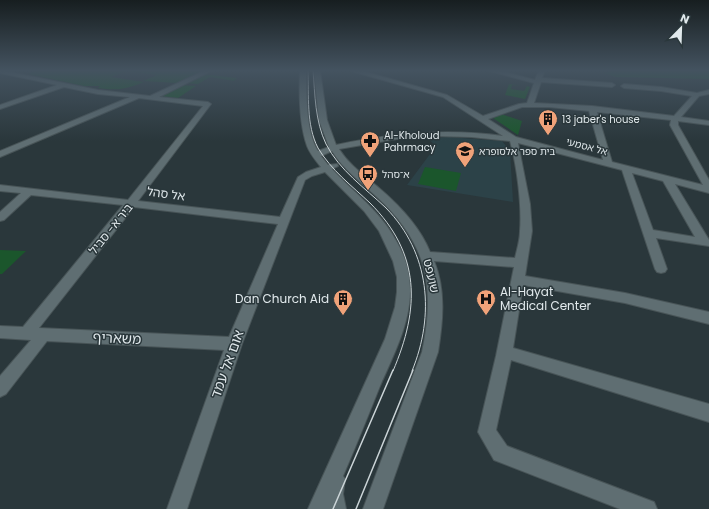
<svg xmlns="http://www.w3.org/2000/svg" width="709" height="509" font-family="Poppins,'Noto Sans Hebrew',sans-serif">
  <style>
    .built { fill: #2c4248 }
    .green { fill: #1b562c }
    .lines { fill: none; stroke-linecap: round; stroke-linejoin: round }
    .minor-casing { stroke: #485457; stroke-width: 2 }
    .minor { fill: #5f6e72; fill-rule: evenodd }
    .tram-far1 { stroke: #cbd4d7; stroke-width: 1 }
    .tram { stroke: #cbd4d7; stroke-width: 1.5 }
    .labels { text-anchor: middle; stroke-width: 3; stroke-linejoin: round; paint-order: stroke }
    .far-poi-label { font-size: 10px; fill: #e1e9ec; stroke: #2a373b; text-anchor: start }
    .far-street-label { font-size: 10px; fill: #e1e9ec; stroke: #2a373b }
    .street-label { font-size: 12px; fill: #e1e9ec; stroke: #2a373b }
    .poi-label { font-size: 12px; fill: #e1e9ec; stroke: #2a373b; text-anchor: start }
    .near-street-label { font-size: 14px; fill: #e1e9ec; stroke: #2a373b }
  </style>
  <rect width="100%" height="100%" fill="#2a373b"/>
  <polygon class="built" points="449,137 502,141 510,151 513,202 407,185 436,146 427,138"/>
  <g class="green">
    <path d="M37,70h170l-29,13 -35,-2 14,-6 -30,-4 -16,6 33,5c-18,7 -26,9 -46,6l2,-2h-16l-56,-12z"/>
    <polygon points="619,70 709,70 709,79 616,77 603,73"/>
    <polygon points="204,74 237,78 234,81 210,77 198,84 186,83"/>
    <polygon points="509,84 522,86 512,85 511,89 524,91 527,86 530,87 525,99 505,95"/>
    <polygon points="181,85 196,86 178,98 160,96"/>
    <polygon points="501,114 522,121 518,135 493,118"/>
    <polygon points="425,167 461,173 456,191 418,184"/>
    <polygon points="0,250 26,251 2,274 0,274"/>
  </g>
  <g class="lines">
    <defs>
      <path id="minor" d="M0,70l98,20 52,6 56,-26h7l-54,27 49,5 3,2 -73,97 142,16 18,-40 8,-5 15,-5c-5,-6 -11,-13 -14,-21 -8,-23 -8,-52 -7,-76h6c1,24 -1,60 12,81l11,-4 -10,-27 -5,-50h6l7,50 9,25c56,-12 110,-17 167,-9l-60,-39 -92,-26 -1,-1h9l88,25 36,21 36,-12 8,-1 7,-20 -44,-12 -1,-1h9l37,10 4,-10h6l-3,8 70,5 3,2 -3,2 -71,-5 -7,21 58,3 82,10 18,-20 -31,-5 -37,-3 -3,-2 3,-2 37,3 36,6 12,-3v4l-10,2 -18,21 28,4v4l-31,-4v4l31,55v13l-34,-9 34,56v6l-53,-8 11,31 -2,3 -4,1 -4,-1 -2,-3 -33,-99 -104,-27 12,61 2,27 -7,45 100,17 84,19v12l-84,-21 -102,-18 -10,63 196,56v18l-198,-62 -15,70 11,16 147,56 3,7h-37l-126,-49 -16,-28 18,-76 18,-89 -80,-6c12,29 9,60 4,91l-55,157h-20l59,-157c14,-66 5,-109 -45,-155 -16,-15 -34,-28 -45,-46l-11,5 7,9 9,-1 1,2 -6,3c22,24 48,42 63,70 10,16 15,33 15,52 0,33 -17,65 -30,95 -12,30 -24,60 -37,90l2,3 -2,15 3,15h-38l77,-170 10,-32 2,-15v-15l-4,-16 -14,-30 -15,-20 -39,-39 -13,4 -7,4 -63,164 -55,165h-20l57,-159 -177,-9 -41,53 -6,3v-21l31,-36 -31,-2v-12l23,1 100,-122 -92,-10 -27,25 -4,1v-9l21,-19 -21,-2v-6l128,15 75,-94 -64,-8 -139,59v-6l130,-54 -32,-3 -34,-7 -64,22v-4l57,-20 -57,-12zM522,107h27l40,4 14,49 -87,-23 -28,-18zM597,112l74,8 -1,5 33,60 -91,-23zM434,136l37,1 39,4c7,25 12,64 10,90 0,9 -3,18 -5,27l-85,-6c-10,-25 -31,-47 -51,-64 -14,-12 -30,-23 -40,-39l58,-10zM632,173l31,8 32,56 -42,-7zM134,207l144,17 -49,113 -190,-9z"/>
    </defs>
    <use href="#minor" class="minor-casing"/>
    <use href="#minor" class="minor"/>
    <g class="tram-far1">
      <path d="M308,70c1,25 -2,55 10,78 13,22 34,38 52,55 51,51 50,105 23,168"/>
      <path d="M313,70c2,25 2,51 13,74 13,26 39,44 60,64 44,45 49,107 26,163"/>
    </g>
    <g class="tram">
      <polyline points="333,509 393,370"/>
      <polyline points="356,509 413,370"/>
    </g>
  </g>
  <linearGradient id="sky" x2="0" y2="1"><stop stop-color="#171e20"/><stop offset="0.5" stop-color="#445360"/><stop offset="1" stop-color="#445360" stop-opacity="0"/></linearGradient>
  <rect width="709" height="141" fill="url(#sky)"/>
  <defs>
    <symbol id="building-pin" viewBox="-11 -11 22 30"><path d="M0 17L-7.5 6A9.5 9.5 0 1 1 7.5 6Z" fill="#f0a279" stroke="#2a373b"/><path d="M-4-6H4V6H1V3H-1V6H-4ZM-2.5-4.3h1.7v1.8h-1.7ZM.8-4.3h1.7v1.8H.8ZM-2.5-1h1.7V.8h-1.7ZM.8-1h1.7V.8H.8Z" fill="#111"/></symbol>
    <symbol id="pharmacy-pin" viewBox="-11 -11 22 30"><path d="M0 17L-7.5 6A9.5 9.5 0 1 1 7.5 6Z" fill="#f0a279" stroke="#2a373b"/><path d="M-2-6h4v4h4v4h-4v4h-4v-4h-4v-4h4Z" fill="#111"/></symbol>
    <symbol id="school-pin" viewBox="-11 -11 22 30"><path d="M0 17L-7.5 6A9.5 9.5 0 1 1 7.5 6Z" fill="#f0a279" stroke="#2a373b"/><path d="M0-5L7-2L0 1L-7-2ZM-4 1L0 2.5L4 1V4Q0 6-4 4Z" fill="#111"/></symbol>
    <symbol id="bus-pin" viewBox="-11 -11 22 30"><path d="M0 17L-7.5 6A9.5 9.5 0 1 1 7.5 6Z" fill="#f0a279" stroke="#2a373b"/><path d="M-5-6H5V4H4V6H2V4H-2V6H-4V4H-5ZM-3.5-4V0h7V-4ZM-3.5 1.2v1.5H-2V1.2ZM2 1.2v1.5H3.5V1.2Z" fill="#111"/></symbol>
    <symbol id="hospital-pin" viewBox="-11 -11 22 30"><path d="M0 17L-7.5 6A9.5 9.5 0 1 1 7.5 6Z" fill="#f0a279" stroke="#2a373b"/><path d="M-5-5h3v3.5h4V-5h3V5h-3V1.5h-4V5h-3Z" fill="#111"/></symbol>
  </defs>
  <g fill-rule="evenodd">
    <use href="#building-pin" x="537" y="108" width="22" height="30"/>
    <use href="#pharmacy-pin" x="359" y="130" width="22" height="30"/>
    <use href="#school-pin" x="454" y="140" width="22" height="30"/>
    <use href="#bus-pin" x="357" y="163" width="22" height="30"/>
    <use href="#building-pin" x="332" y="288" width="22" height="30"/>
    <use href="#hospital-pin" x="475" y="288" width="22" height="30"/>
  </g>
  <g class="labels">
    <g class="far-poi-label">
      <text x="562" y="123">13 jaber's house</text>
      <text x="384" y="139">Al-Kholoud<tspan x="384" dy="12">Pahrmacy</tspan></text>
      <text x="479" y="155">בית ספר אלסופרא</text>
      <text x="382" y="178">א־סהל</text>
    </g>
    <g class="far-street-label">
      <text transform="translate(587 146) rotate(15)" y="4">אל אסמעי</text>
    </g>
    <g class="street-label">
      <text transform="translate(166 194) rotate(8)" y="4">אל סהל</text>
      <text transform="translate(111 229) rotate(-51)" y="4">ביר א- סביל</text>
      <text transform="translate(431 276) rotate(77)" y="4">שועפט</text>
    </g>
    <g class="poi-label">
      <text x="500" y="296">Al-Hayat<tspan x="500" dy="14">Medical Center</tspan></text>
      <text x="329" y="303" text-anchor="end">Dan Church Aid</text>
    </g>
    <g class="near-street-label">
      <text transform="translate(117 338) rotate(3)" y="5">משאריף</text>
      <text transform="translate(227 364) rotate(-70)" y="5">אום אל עמד</text>
    </g>
  </g>
  <g transform="translate(681 28) rotate(23)" stroke="#2a373b" stroke-width="3" paint-order="stroke">
  <path d="M0-3L7 15L0 10L-7 15Z" fill="#e1e9ec"/>
  <text y="-6" font-size="11" font-weight="bold" text-anchor="middle" fill="#e1e9ec">N</text>
  </g>
</svg>
